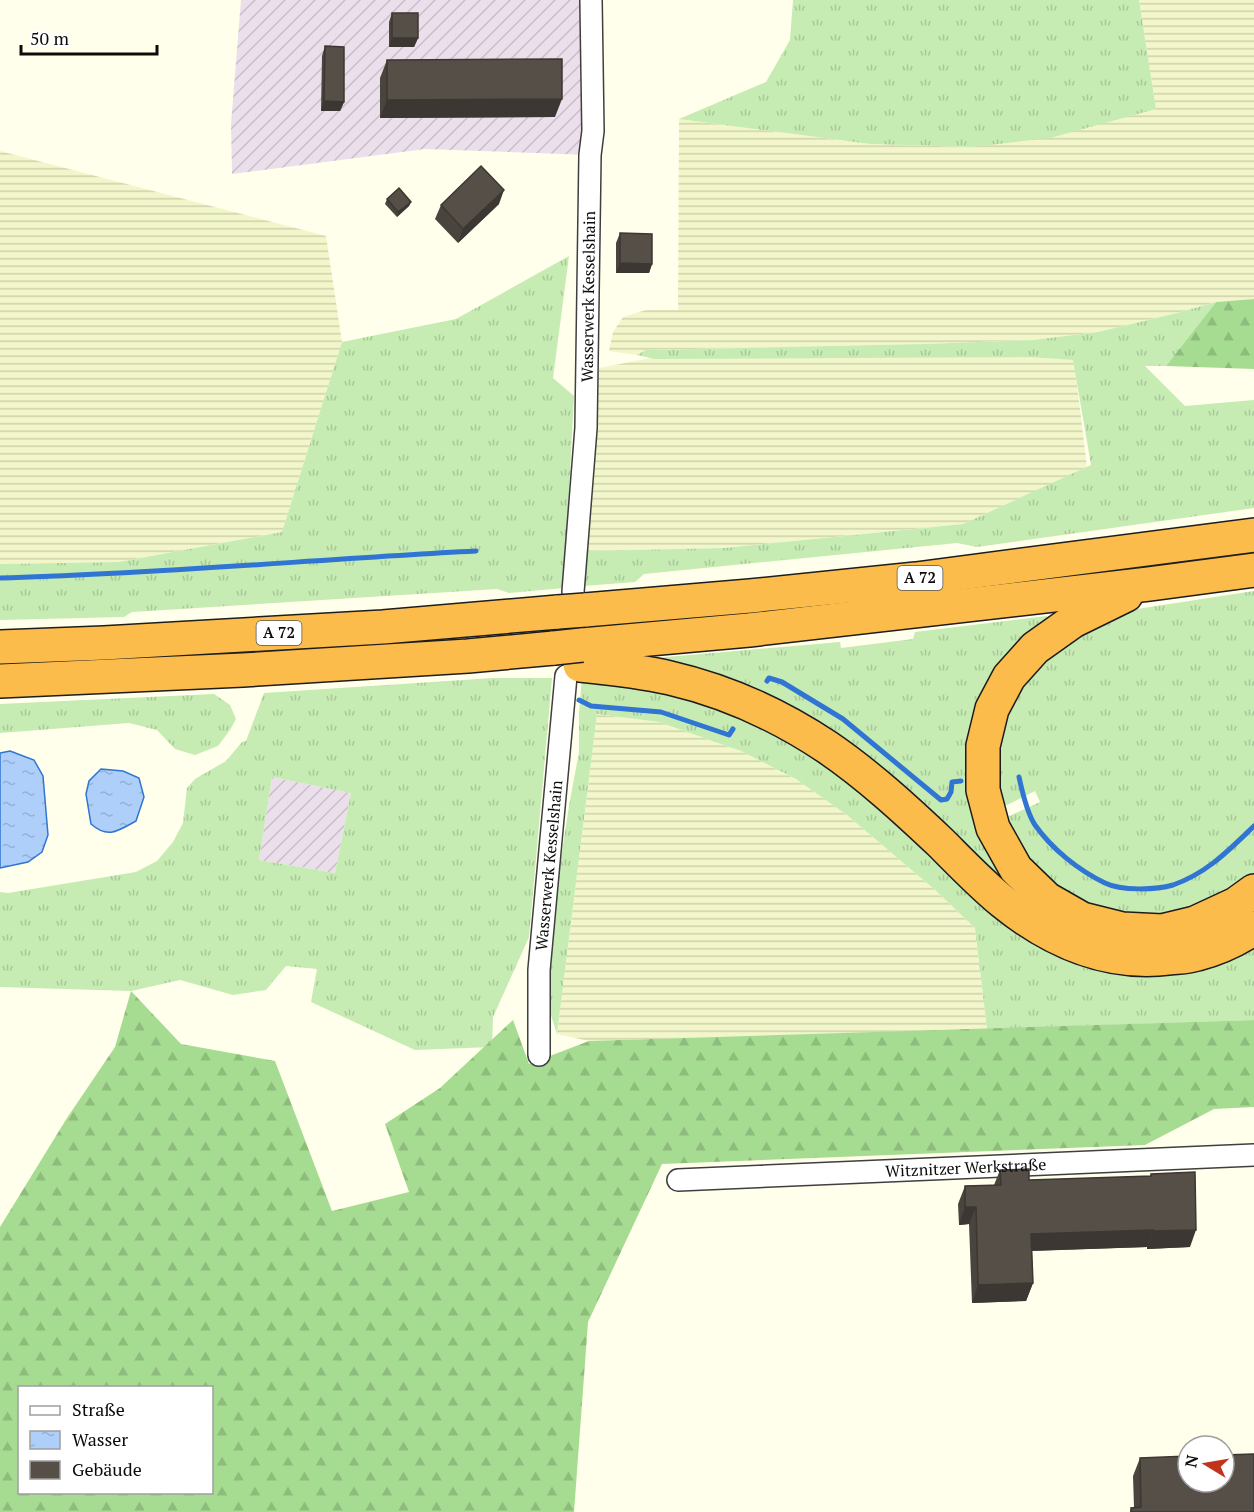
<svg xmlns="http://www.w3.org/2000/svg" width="1254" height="1512" font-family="'PT Serif',serif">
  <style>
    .industrial { fill: url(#industrial-furrows) }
    .farmland { fill: url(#farmland-rules) }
    .grass { fill: url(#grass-tufts); fill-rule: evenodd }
    .forest { fill: url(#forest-firs); fill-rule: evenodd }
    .water { fill: url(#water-ripples); stroke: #3075d3; stroke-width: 1.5 }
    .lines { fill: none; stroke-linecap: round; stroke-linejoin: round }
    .stream { stroke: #3075d3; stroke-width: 5 }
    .street-casing { stroke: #3f3f3f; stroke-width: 24 }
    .highway-casing { stroke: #1d1d1d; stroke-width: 36 }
    .street { stroke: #fff; stroke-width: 21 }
    .highway { stroke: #fbbc4c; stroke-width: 33 }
    .highway-bridge-casing { stroke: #1d1d1d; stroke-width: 36; stroke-linecap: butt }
    .highway-bridge { stroke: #fbbc4c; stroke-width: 33 }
    .wall { fill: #49443e }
    .shaded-wall { fill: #3c3732 }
    .building { fill: #554f48; stroke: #3c3732; stroke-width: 1.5 }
    .labels { text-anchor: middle; stroke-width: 6; stroke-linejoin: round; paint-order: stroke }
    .shield { fill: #fff; stroke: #555; stroke-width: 1.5 }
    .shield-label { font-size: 15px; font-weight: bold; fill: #0c0c0c }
    .street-label { font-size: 16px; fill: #0c0c0c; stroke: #fff }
  </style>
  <defs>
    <pattern id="industrial-furrows" width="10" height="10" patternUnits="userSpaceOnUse" patternTransform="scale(1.5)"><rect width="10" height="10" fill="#ebdfeb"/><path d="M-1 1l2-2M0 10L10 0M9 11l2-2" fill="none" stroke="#c8bec8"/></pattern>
    <pattern id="farmland-rules" width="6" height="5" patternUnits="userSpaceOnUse" patternTransform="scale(1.5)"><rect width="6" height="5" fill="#f2f6ca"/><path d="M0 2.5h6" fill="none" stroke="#ced2ac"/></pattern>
    <pattern id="grass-tufts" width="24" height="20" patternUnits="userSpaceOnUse" patternTransform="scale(1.5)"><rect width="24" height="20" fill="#c6ebb3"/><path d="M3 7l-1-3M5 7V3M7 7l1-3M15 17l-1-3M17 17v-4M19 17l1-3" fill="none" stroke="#a9c899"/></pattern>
    <pattern id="forest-firs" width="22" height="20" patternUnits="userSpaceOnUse" patternTransform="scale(1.5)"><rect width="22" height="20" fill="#a6dc91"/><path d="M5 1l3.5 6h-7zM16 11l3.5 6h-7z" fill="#8ebc7c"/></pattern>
    <pattern id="water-ripples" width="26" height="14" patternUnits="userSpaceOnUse" patternTransform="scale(1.5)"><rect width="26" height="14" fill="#adcff9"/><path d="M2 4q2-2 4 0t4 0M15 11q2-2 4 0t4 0" fill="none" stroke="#94b1d4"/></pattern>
  </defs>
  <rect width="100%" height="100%" fill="#ffffeb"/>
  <g class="industrial">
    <polygon points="241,0 583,0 582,112 590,155 425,149 232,174 231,124"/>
    <polygon points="272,777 351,793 335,873 259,860"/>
  </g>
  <g class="farmland">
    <polygon points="1139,0 1254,0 1254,299 1216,302 1177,313 1098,332 1033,340 925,344 647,350 637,355 609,351 613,332 623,317 646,310 678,310 679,119 870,144 971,147 1156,109"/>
    <polygon points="0,151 326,236 342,342 282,532 119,562 0,564"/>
    <polygon points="1028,357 1074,360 1087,467 963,524 724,548 585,551 599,368 651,358"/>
    <polygon points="597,714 659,722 741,751 796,779 847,815 934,889 975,928 987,1029 589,1041 557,1034"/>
  </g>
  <g class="grass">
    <polygon points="793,0 1139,0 1156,109 1050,138 971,147 870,144 679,119 766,82 790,40"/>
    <polygon points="569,256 553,378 574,396 564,588 509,593 497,589 132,612 124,617 0,620 0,564 119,562 282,532 342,342 456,319"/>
    <polygon points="1216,302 1166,366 1145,366 1185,406 1254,400 1254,508 977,547 957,543 644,574 635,582 583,586 585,551 724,548 963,524 1091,465 1073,360 1028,357 655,359 637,355 646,350 925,344 1033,340 1098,332 1177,313"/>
    <polygon points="1254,591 1254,877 1229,897 1164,919 1111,916 1036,877 1004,828 1007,817 1040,802 1035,791 1007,805 997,805 990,760 1025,668 1099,618 1137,609"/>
    <path d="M1047,616l2,10c-18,14 -36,29 -49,47 -19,27 -29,68 -28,100 1,33 11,63 29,90 7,10 14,20 23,29 5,5 12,9 18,14 49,36 112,41 169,21 15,-6 29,-16 43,-25v12c-16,11 -33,22 -52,28 -53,17 -115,6 -162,-23 -24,-14 -49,-38 -69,-58 -26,-24 -51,-53 -78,-76 -26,-21 -54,-39 -82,-57 -23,-14 -46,-29 -72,-39 -27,-10 -55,-17 -83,-23l-1,-8 185,-16 1,6 72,-9 2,-7z"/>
    <path d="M493,678h59l-23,259 -36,80 -1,30 -77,3 -104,-48 6,-33 -31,-3 -20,24 -33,5 -53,-15 -49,11 -131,-4v-95l8,1 128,-21 21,-11 16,-19 10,-19 4,-35 8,-9 31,-18 16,-19 4,-1 18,-48zM272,777l79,16 -16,80 -76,-13z"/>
    <polygon points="582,678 681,693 734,711 835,764 967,884 1254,942 1254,1020 987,1029 975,928 934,889 847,815 796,779 741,751 659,722 597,714 557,1034 548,1006 555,898 569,806 579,752 579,713"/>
    <polygon points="214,694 230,705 236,719 230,730 218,746 195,755 175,749 157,730 129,723 0,733 0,704"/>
  </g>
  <g class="forest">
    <polygon points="1254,299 1254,369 1166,366 1216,302"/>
    <path d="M131,991l50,53 94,17 57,150 77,-19 -24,-68 55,-36 73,-68 16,44 60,-23 665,-21v87l-40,2 -69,36 -483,19 -74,158 -14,190h-574v-285l67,-109 48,-71zM20,1388h192v104h-192z"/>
  </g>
  <g class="water">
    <polygon points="10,751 34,760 43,776 48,835 42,852 28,862 0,868 0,753"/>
    <path d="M101,769l22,2 16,7 5,19 -8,24c-18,10 -28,18 -45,3l-5,-30 3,-13z"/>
  </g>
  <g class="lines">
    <g class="stream">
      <path d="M0,578c159,-4 318,-19 476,-27"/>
      <polyline points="767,681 769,678 782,682 843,719 941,800 947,799 951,792 952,782 961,781"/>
      <polyline points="579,700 591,706 661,712 729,735 733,729"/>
      <path d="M1019,777c3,14 8,36 16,48 17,24 43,45 70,58 16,8 51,7 68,2 34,-12 55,-34 81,-59"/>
    </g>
    <defs>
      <g id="street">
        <path id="s1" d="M573,592l13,-164 4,-273 3,-24 -2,-131"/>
        <path id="s2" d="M539,1055v-85l27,-294"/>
        <path id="s3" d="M678,1180l576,-25"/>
      </g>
      <g id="highway">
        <polyline points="1126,595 1073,621 1035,648 1009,677 992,709 983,746 983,790 993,828 1016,869 1047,899 1082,919 1122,929 1162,931 1195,923 1236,904 1254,891"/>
        <polyline points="585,610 750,596 916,579 1254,535"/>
        <polyline points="582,645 749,630 1149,584 1254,570"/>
        <polyline points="0,647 104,643 383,627 558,612"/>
        <path d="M580,665c30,3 60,6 90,13 56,13 109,37 157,69 41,28 78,62 114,96 20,20 40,41 62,59 48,39 105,64 167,56 9,-1 18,-1 27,-4 19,-5 41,-15 57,-26"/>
        <polyline points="0,681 243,670 468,656 554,648"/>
      </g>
    </defs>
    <use href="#street" class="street-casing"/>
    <use href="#highway" class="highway-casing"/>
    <use href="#street" class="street"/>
    <use href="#highway" class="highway"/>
    <defs>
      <g id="highway-bridge">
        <polyline points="558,612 585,610"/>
        <polyline points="554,648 582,645"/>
      </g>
    </defs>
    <use href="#highway-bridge" class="highway-bridge-casing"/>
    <use href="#highway-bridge" class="highway-bridge"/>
  </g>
  <g class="wall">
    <polygon points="392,13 418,38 414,47 389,47 389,22"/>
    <polygon points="325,46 344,102 340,111 321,111 322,56"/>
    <polygon points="387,60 555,117 380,118 380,78"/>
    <polygon points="387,199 411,202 409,206 397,217 385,204"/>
    <polygon points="499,204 458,243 435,219 441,205"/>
    <polygon points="620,233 652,264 649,273 616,273 616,243"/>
    <polygon points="1000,1170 1029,1180 1150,1176 1151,1174 1190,1247 1147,1249 1147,1247 1032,1251 1033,1283 1026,1301 972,1303 969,1224 959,1225 958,1204 965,1186 994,1185"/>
    <polygon points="1140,1458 1254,1512 1130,1512 1131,1508 1134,1507 1133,1476"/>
  </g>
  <g class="shaded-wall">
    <polygon points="392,38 418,38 414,47 389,47"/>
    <polygon points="562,99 555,117 380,118 387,100"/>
    <polygon points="324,101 344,102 340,111 321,111"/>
    <polygon points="504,190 499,204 458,243 463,229"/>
    <polygon points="411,202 409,206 397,217 398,212"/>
    <polygon points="620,263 652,264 649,273 616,273"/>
    <polygon points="965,1207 976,1207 969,1224 959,1225"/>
    <polygon points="1153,1230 1147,1247 1025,1251 1031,1234"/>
    <polygon points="1196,1230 1190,1247 1147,1249 1153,1231"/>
    <polygon points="1033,1283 1026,1301 972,1303 978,1285"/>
  </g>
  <g class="building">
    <rect x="392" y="13" width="26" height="25"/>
    <polygon points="325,46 344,47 344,102 324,101"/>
    <polygon points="562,59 562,99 387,100 387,60"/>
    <polygon points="481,166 504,190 463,229 441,205"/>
    <polygon points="399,188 411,202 398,212 387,199"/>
    <polygon points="620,233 652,234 652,264 620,263"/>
    <polygon points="1029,1169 1029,1180 1151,1176 1151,1174 1195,1172 1196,1230 1153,1231 1153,1230 1031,1234 1033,1283 978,1285 976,1207 965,1207 965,1186 1001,1185 1000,1170"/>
    <polygon points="1254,1454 1254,1512 1131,1512 1131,1508 1141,1507 1140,1458 1188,1456 1188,1482 1224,1482 1224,1455"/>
  </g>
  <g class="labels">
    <g class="shield">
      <rect x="897.5" y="566" width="45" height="24" rx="4.5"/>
      <rect x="256.5" y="621" width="45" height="24" rx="4.5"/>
    </g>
    <g class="shield-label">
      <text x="920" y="583">A 72</text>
      <text x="279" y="638">A 72</text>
    </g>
    <g class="street-label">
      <text dy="6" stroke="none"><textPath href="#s1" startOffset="296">Wasserwerk Kesselshain</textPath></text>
      <text dy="6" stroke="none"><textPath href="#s2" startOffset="190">Wasserwerk Kesselshain</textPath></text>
      <text dy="6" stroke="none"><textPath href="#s3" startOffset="288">Witznitzer Werkstraße</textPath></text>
    </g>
  </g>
  <rect x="18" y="1386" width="195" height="108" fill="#ffffff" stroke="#9e9e9e" stroke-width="1.5"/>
  <rect x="30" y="1406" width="30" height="9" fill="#ffffff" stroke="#9e9e9e" stroke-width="1.5"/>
  <text x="72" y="1416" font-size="18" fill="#0c0c0c">Straße</text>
  <rect x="30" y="1431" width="30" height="18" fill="url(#water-ripples)" stroke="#9e9e9e" stroke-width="1.5"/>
  <text x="72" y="1446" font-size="18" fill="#0c0c0c">Wasser</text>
  <rect x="30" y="1461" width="30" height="18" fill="#554f48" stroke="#9e9e9e" stroke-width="1.5"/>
  <text x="72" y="1476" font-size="18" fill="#0c0c0c">Gebäude</text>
  <g transform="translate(1206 1464) rotate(281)"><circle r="28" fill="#ffffff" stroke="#9e9e9e" stroke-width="1.5"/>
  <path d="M0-4.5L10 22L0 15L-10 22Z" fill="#c2331e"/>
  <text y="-9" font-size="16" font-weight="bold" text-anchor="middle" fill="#0c0c0c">N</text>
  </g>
  <path d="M21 45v9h136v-9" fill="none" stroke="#0c0c0c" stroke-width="3"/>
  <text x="30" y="45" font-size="18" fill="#0c0c0c" stroke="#ffffff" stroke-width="4.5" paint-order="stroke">50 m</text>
</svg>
